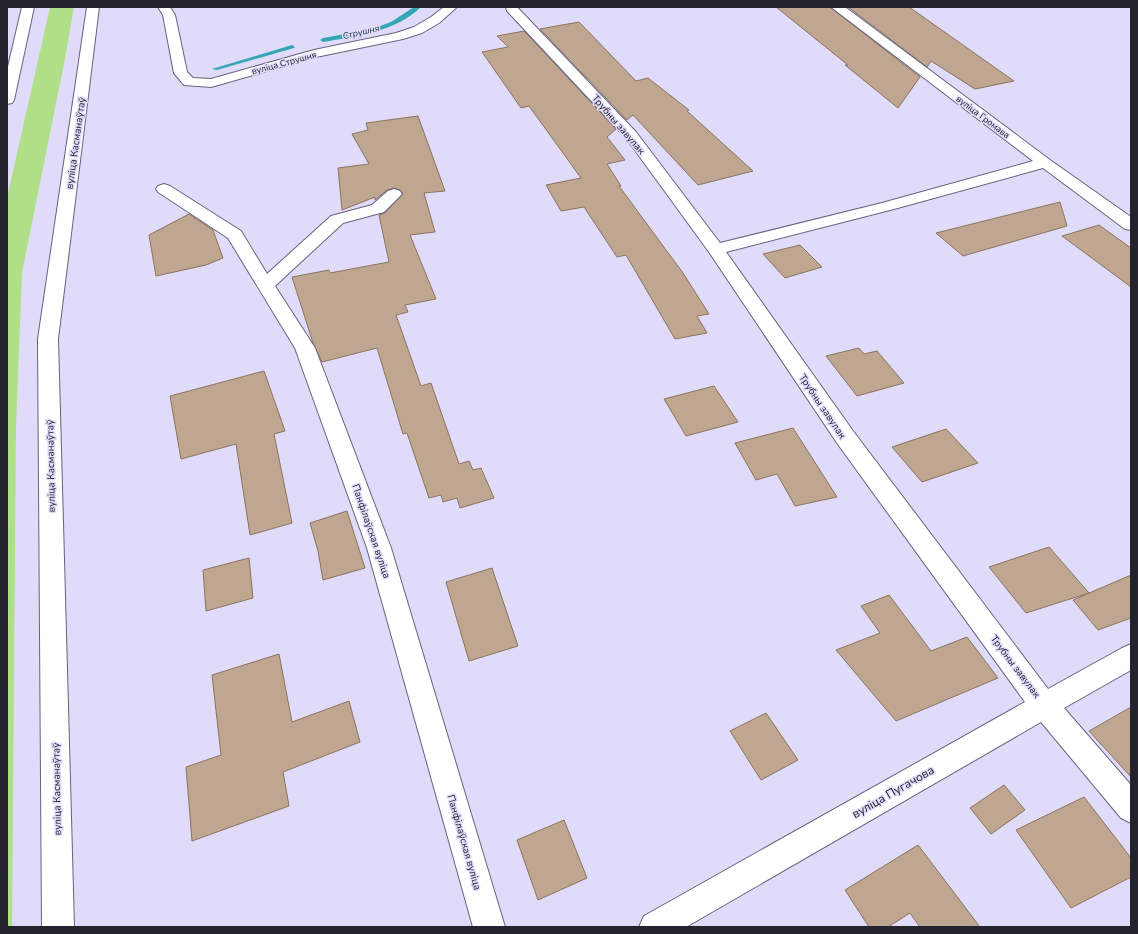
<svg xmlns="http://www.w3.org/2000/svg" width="1138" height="934" font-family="'Nunito Sans',sans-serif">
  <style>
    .green { fill: #b0df89 }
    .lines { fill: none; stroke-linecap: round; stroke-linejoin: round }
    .stream { fill: #34a6b5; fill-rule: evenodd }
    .building { fill: #bfa690; stroke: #8a735f }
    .minor-casing { stroke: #67627d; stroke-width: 2 }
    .major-casing { stroke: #67627d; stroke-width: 2 }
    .minor { fill: #fff; fill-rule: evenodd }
    .major { fill: #fff; fill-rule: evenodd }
    .labels { text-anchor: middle; stroke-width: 3; stroke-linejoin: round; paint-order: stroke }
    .far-water-label { font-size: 9px; font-style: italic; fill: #183034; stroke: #e1dbfa }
    .far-street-label { font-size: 9px; fill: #24222d; stroke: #e1dbfa }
    .street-label { font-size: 10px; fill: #24222d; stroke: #e1dbfa }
    .near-street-label { font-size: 12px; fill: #24222d; stroke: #e1dbfa }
  </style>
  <rect width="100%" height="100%" fill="#e1dbfa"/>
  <polygon class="green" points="50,7 74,7 65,59 22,273 16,427 12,927 7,927 7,198"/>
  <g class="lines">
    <g class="stream">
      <path d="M414,7h7c-26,25 -64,29 -98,35l-3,-2 3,-2 49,-9 19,-7z"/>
      <polygon points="292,45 295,47 294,48 217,70 212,69"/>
    </g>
  </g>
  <g class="building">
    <polygon points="776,7 830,7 920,77 898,108 845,65 848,65"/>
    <polygon points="848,7 909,7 1014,81 975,89 931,61 927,67"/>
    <polygon points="579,22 636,81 648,78 689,110 687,111 753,171 698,185 633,115 627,120 540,29"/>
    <polygon points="524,31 616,129 607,137 625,160 607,164 621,186 619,186 683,273 709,314 697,316 707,333 675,339 626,255 617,257 584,207 561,211 546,185 581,178 529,106 521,108 482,52 508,47 497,36"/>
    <polygon points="418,116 445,191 424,193 435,232 410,235 436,299 405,305 408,312 396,315 421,386 431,383 459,464 469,461 473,470 481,468 494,498 460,508 457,498 443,502 441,495 429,498 407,433 403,434 377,348 322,362 313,343 292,277 329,270 330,273 389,262 379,215 385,213 403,193 400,190 394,188 387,190 375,200 375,197 342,210 338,168 369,164 352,134 368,130 366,123"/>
    <polygon points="1060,202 1067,226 963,256 936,233"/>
    <polygon points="189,214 213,230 223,258 206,265 156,276 149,235"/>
    <polygon points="1099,225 1131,248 1131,287 1062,236"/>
    <polygon points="800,245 822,267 785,278 763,254"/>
    <polygon points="859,348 864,354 877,351 904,383 857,396 826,356"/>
    <polygon points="264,371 285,431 274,434 292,523 250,535 236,444 181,459 170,396"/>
    <polygon points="714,386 738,422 686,436 664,399"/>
    <polygon points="793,428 837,497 795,506 777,474 756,480 735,443"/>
    <polygon points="946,429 978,463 922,482 892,447"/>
    <polygon points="347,511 365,568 323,580 318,551 310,523"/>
    <polygon points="1049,547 1089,593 1026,613 989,567"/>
    <polygon points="249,558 253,598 206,611 203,570"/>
    <polygon points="492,568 518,646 469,661 446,582"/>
    <polygon points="1131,575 1131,618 1098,630 1073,600"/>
    <polygon points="889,595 931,651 967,637 998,678 896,721 836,650 880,633 861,606"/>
    <polygon points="279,654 292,722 349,701 360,742 283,772 289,806 192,841 186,767 221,755 212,675"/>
    <polygon points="1131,707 1131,777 1089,731"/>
    <polygon points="766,713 798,760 761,780 730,731"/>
    <polygon points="1004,785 1025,810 991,834 970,808"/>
    <polygon points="1084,797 1131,858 1131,877 1071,908 1016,830"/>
    <polygon points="564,820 587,878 538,900 517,840"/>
    <polygon points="918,845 980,927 920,927 910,913 888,927 869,927 845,890"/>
  </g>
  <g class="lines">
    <defs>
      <g id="minor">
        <polygon points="158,7 170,7 175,15 187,72 193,78 211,79 314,50 396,33 414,27 431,17 444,7 457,7 439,23 422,33 403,39 316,57 211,87 184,85 174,73 163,15"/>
        <polygon points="506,7 517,7 636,132 720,243 882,203 1033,161 831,7 845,7 1050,160 1131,217 1131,230 1125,229 1043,168 894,209 726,252 853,431 1048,689 1122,648 1131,644 1131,670 1064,708 1131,785 1131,823 1121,818 1041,722 686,927 639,927 644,916 1025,702 837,443 709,252 626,138 507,11"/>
        <polygon points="164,184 170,186 241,231 267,274 331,216 372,205 388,191 394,189 400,191 402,194 384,212 343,223 275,286 315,348 391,548 505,927 473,927 367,548 295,348 228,238 158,192 156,189 158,186"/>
      </g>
      <g id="major">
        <polygon points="22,7 34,7 14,100 12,103 7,104 7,71"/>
        <polygon points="87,7 99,7 58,339 74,927 42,927 38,339"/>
      </g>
    </defs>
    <use href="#minor" class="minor-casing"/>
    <use href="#major" class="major-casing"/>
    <use href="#minor" class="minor"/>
    <use href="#major" class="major"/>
  </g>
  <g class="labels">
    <g class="far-water-label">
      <text transform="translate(361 32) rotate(-13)" y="3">Струшня</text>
    </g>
    <g class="far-street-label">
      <text transform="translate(284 63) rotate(-15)" y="3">вуліца Струшня</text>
      <text transform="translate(983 117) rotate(37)" y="3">вуліца Громава</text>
    </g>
    <g class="street-label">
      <text transform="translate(619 124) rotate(49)" y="4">Трубны завулак</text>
      <text transform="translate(75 143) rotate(-82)" y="4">вуліца Касманаўтаў</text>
      <text transform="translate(823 406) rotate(56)" y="4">Трубны завулак</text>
      <text transform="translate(50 466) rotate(-91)" y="4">вуліца Касманаўтаў</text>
      <text transform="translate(372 531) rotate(71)" y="4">Панфілаўская вуліца</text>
      <text transform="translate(1016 666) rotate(53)" y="4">Трубны завулак</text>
      <text transform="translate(56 789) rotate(-91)" y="4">вуліца Касманаўтаў</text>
      <text transform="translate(465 842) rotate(74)" y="4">Панфілаўская вуліца</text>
    </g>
    <g class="near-street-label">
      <text transform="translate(893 792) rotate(-30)" y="4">вуліца Пугачова</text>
    </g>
  </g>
  <rect width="1138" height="934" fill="none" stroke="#24222d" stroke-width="16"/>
</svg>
